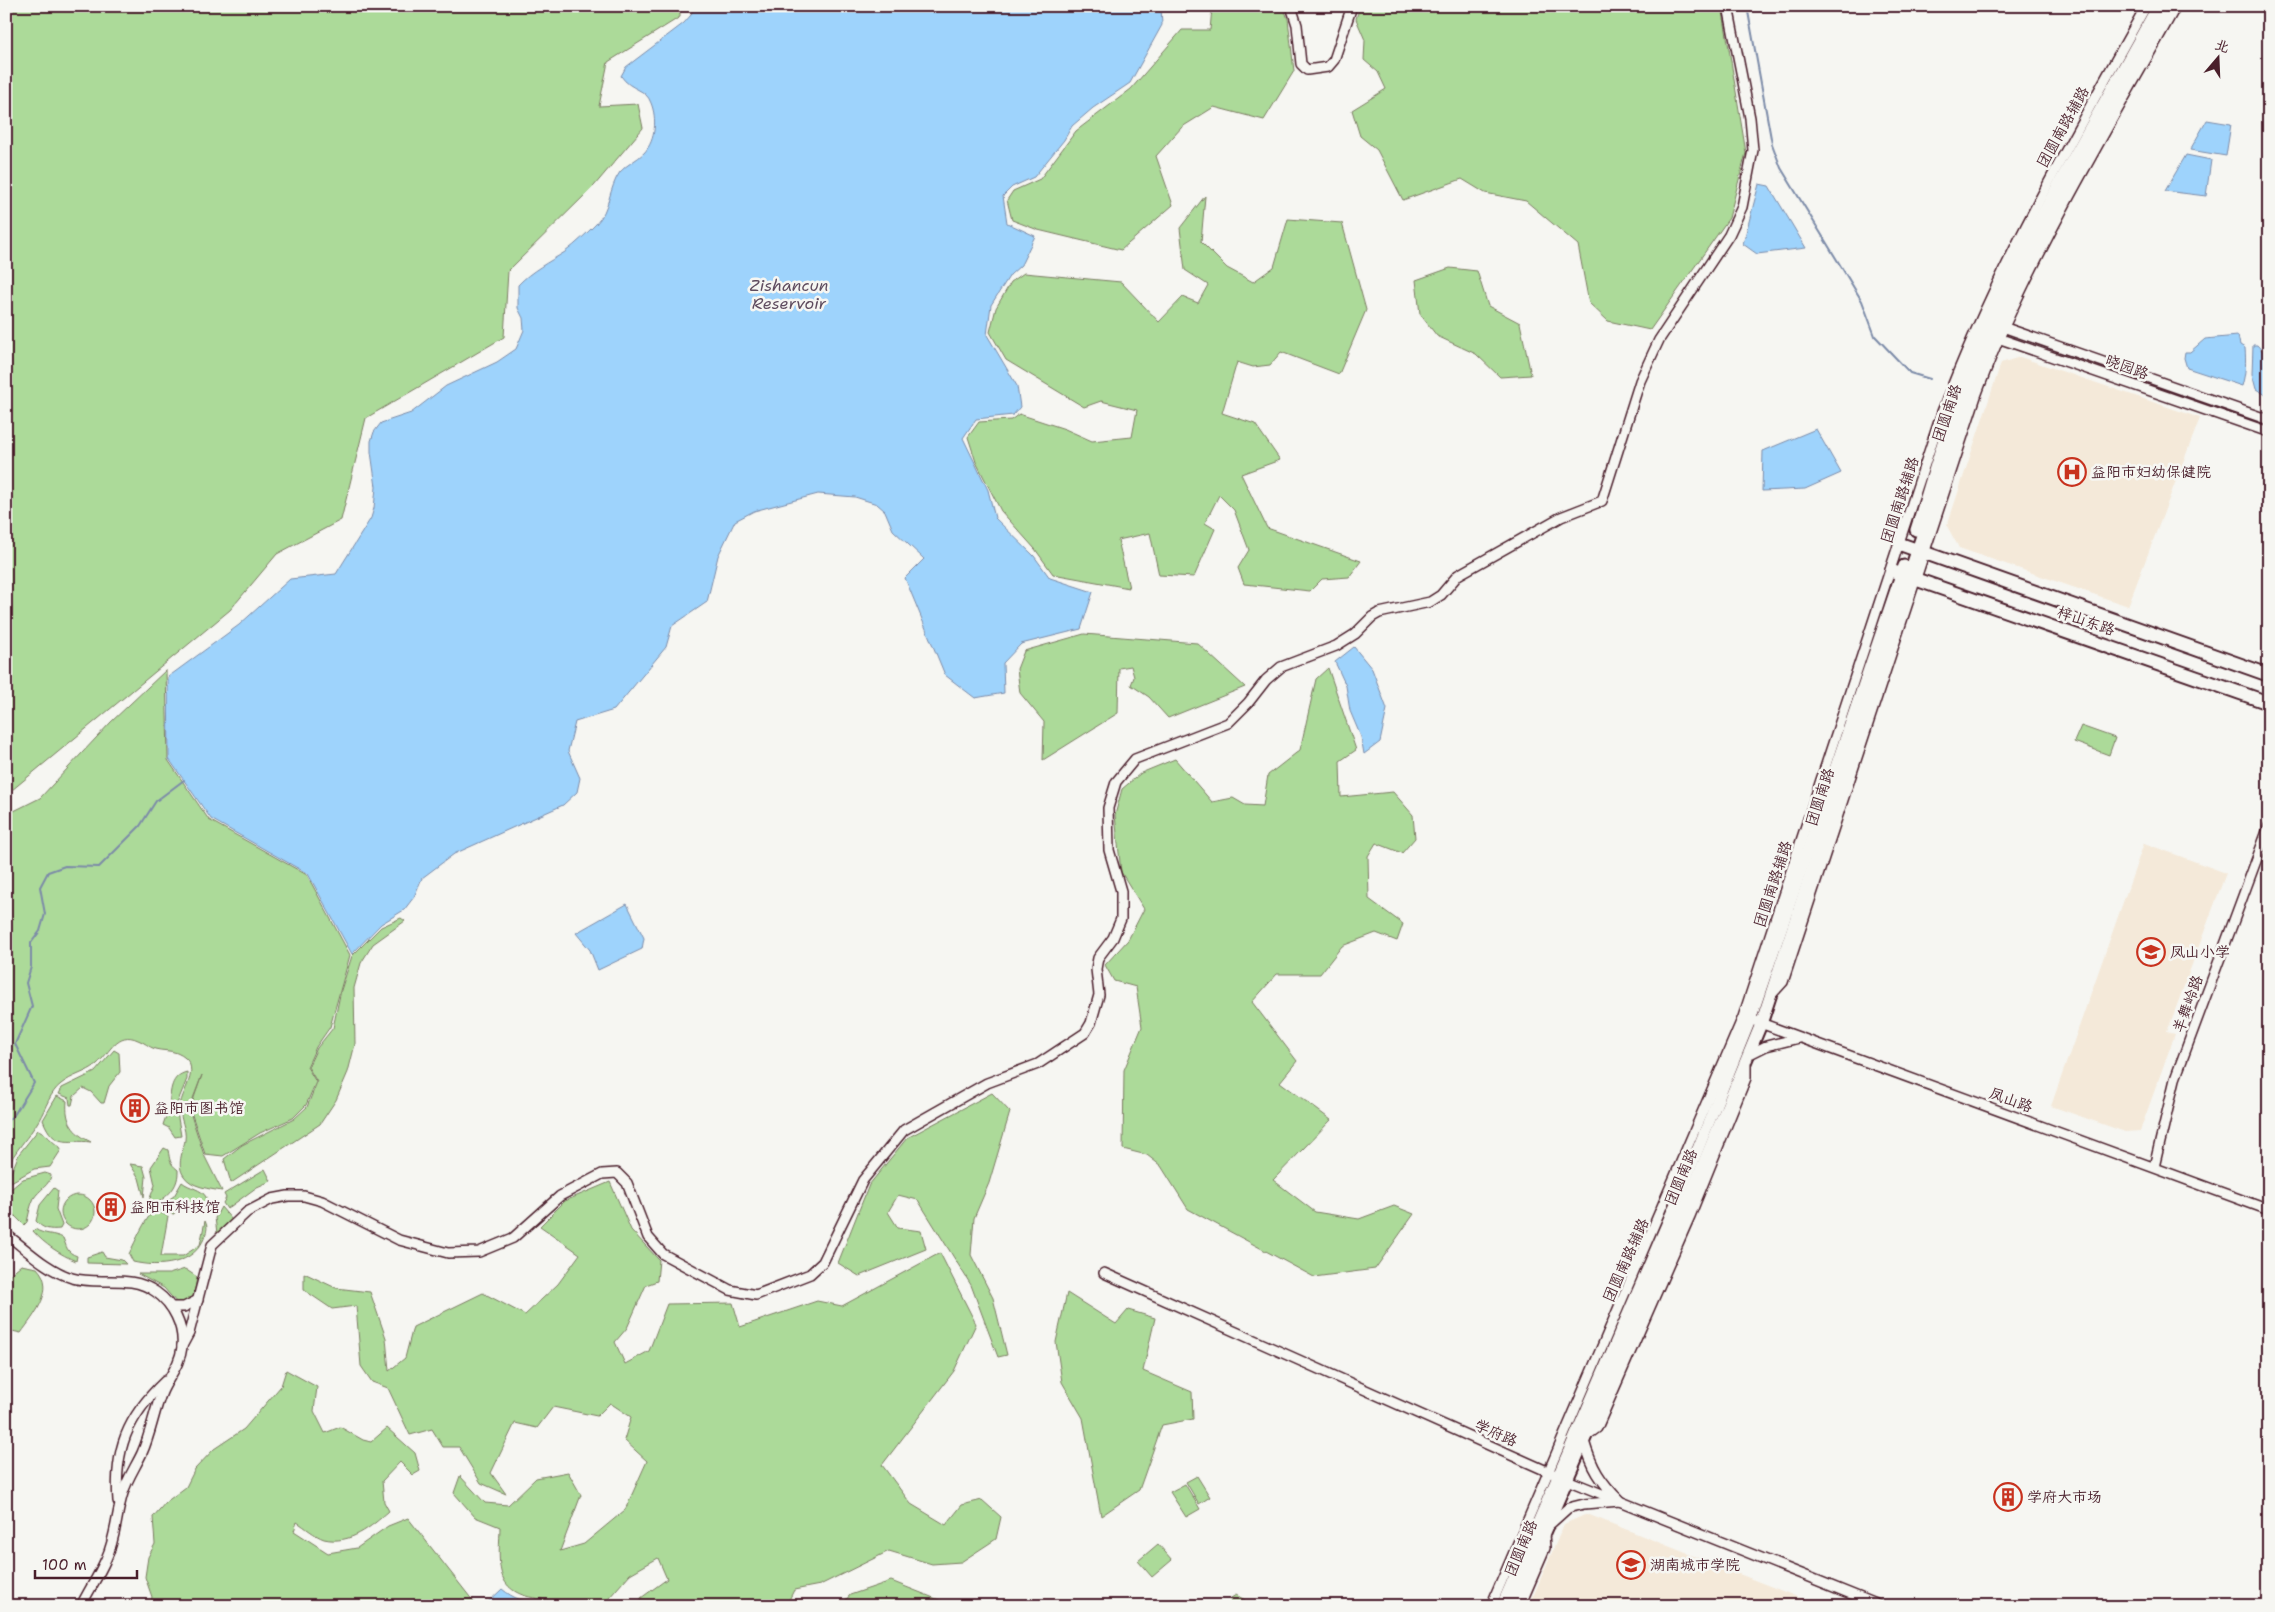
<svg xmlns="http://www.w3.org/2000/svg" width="2275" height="1612" font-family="'Shantell Sans','LXGW WenKai TC',sans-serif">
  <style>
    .built { fill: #f4e9d9 }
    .green { fill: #acda99; stroke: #7b7c62 }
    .water { fill: #9ed3fc; stroke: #7c8ba8 }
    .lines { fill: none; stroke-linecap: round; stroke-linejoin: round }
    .stream { stroke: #7c8ba8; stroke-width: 2 }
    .minor-casing { stroke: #4a1f2b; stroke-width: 12 }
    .major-casing { stroke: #4a1f2b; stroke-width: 15 }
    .highway-casing { stroke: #4a1f2b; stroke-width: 16 }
    .minor { stroke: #f6f6f2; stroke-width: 9 }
    .major { stroke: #f6f6f2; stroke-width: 11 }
    .highway { stroke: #f6f6f2; stroke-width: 12 }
    .labels { text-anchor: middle; stroke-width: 5; stroke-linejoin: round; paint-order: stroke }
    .street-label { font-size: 15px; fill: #4a1f2b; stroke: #f6f6f2 }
    .poi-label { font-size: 15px; fill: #4a1f2b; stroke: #f6f6f2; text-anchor: start }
    .water-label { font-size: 16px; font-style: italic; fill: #5f4c5f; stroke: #f6f6f2 }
  </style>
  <rect width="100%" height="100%" fill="#f6f6f2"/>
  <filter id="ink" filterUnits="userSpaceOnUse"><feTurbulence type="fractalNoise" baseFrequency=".02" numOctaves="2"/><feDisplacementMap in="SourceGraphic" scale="10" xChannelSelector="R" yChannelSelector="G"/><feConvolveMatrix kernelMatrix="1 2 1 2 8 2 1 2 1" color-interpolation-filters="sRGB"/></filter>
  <g filter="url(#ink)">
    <g class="built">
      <polygon points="2020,357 2200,418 2128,606 1959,548 1947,526 2001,363"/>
      <polygon points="2144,843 2226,873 2167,1032 2175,1034 2140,1131 2125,1132 2051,1106"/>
      <polygon points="1587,1514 1820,1606 1529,1606 1564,1524"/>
    </g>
    <g class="green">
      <polygon points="6,6 680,6 680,17 608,62 599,106 638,104 643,128 594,186 508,271 504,337 366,418 341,520 277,554 230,610 6,795"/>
      <polygon points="1218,6 1283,6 1288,19 1294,71 1264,120 1214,107 1182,127 1156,156 1173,205 1121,250 1038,230 1012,220 1007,200 1013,191 1040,179 1076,131 1131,89 1182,30 1210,30 1212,8"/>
      <polygon points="1360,6 1722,6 1746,153 1729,218 1650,330 1608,321 1589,303 1578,245 1526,201 1485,193 1462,179 1403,200 1377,150 1360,136 1352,110 1386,89 1378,72 1364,60 1365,40 1356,19"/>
      <polygon points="1205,196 1201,242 1227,268 1253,282 1274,267 1288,219 1342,223 1366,310 1339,374 1281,352 1270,365 1253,367 1237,362 1222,413 1255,424 1280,460 1241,474 1267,528 1361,561 1349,577 1322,579 1310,591 1244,584 1238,568 1249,550 1234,510 1219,495 1205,523 1215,529 1194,577 1159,575 1150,533 1118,540 1129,588 1053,574 1035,549 1001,511 976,462 968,437 979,422 1011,420 1019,414 1065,429 1092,441 1132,437 1137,410 1101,401 1084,407 1006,360 990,332 996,308 1011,282 1024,273 1121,282 1159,322 1183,297 1198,303 1208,285 1185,270 1180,228"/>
      <polygon points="1450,268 1477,271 1488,306 1520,323 1531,375 1500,377 1476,354 1437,336 1420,314 1416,280"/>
      <polygon points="1084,634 1197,643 1245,687 1168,718 1149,697 1131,685 1134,677 1131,666 1119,668 1118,713 1043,760 1044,722 1020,693 1017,669 1024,651"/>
      <polygon points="1328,668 1356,750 1340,761 1341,797 1393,792 1413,815 1415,838 1402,853 1376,843 1368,856 1369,899 1403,924 1397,941 1376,933 1342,946 1320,974 1277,974 1252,1002 1297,1061 1280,1082 1331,1120 1273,1180 1315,1212 1359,1219 1394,1206 1414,1214 1375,1269 1314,1277 1188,1209 1161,1166 1147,1155 1123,1149 1124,1070 1142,1027 1136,987 1114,981 1105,965 1128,940 1144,909 1121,872 1115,815 1122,789 1141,773 1175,759 1212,802 1233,798 1245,805 1263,806 1268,775 1300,750 1316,679"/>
      <path d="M166,670l2,90 41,60 98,55 43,80 -20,72 -14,20 -9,20 9,15 -10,23 -13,13 -33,15 -37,23 -18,-2 -15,-45 12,-34 -13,34 15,46 18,36c-12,-2 -31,-4 -38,-15 -8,-11 -1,-24 1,-36 2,-11 -6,-22 -5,-34 2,-17 25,-41 -3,-53 -7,-3 -15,-2 -22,-4 -6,-2 -11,-7 -17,-9 -21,-10 -28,13 -41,24 -11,9 -25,11 -36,20 -11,8 -15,24 -22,36 -10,17 -25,31 -33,50v-355l34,-17 71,-76z"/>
      <polygon points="2081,726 2115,738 2109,755 2074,742"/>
      <polygon points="401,918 405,921 373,944 361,963 354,988 355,1044 348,1072 336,1100 320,1124 231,1183 224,1159 242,1145 294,1119 307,1107 317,1082 308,1067 317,1048 333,1028 341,990 352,956 381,927"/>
      <polygon points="114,1050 119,1053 120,1072 109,1086 104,1103 101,1103 91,1092 83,1088 74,1096 72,1105 70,1105 69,1098 59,1094 62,1088 95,1072"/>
      <path d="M187,1072v7l-11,27 5,30 -6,1 -6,-9 -6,-3c2,-7 5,-13 6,-20 2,-14 1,-29 18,-33z"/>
      <polygon points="992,1093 1010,1112 989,1183 974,1218 971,1255 993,1298 1007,1355 998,1357 971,1285 918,1200 898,1195 888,1212 898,1228 921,1231 926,1249 859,1276 838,1263 869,1185 907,1138"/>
      <path d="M57,1096l10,5c-2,21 6,32 24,41 -24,-3 -37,7 -48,-22z"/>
      <path d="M38,1130c9,3 13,12 22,17l1,3 -11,17 -16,2 -23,13 -3,-2 11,-26z"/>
      <path d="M164,1148l4,2c2,10 1,13 10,20 1,22 -17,30 -33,41l10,-26 -4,-18z"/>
      <polygon points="130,1164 143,1166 146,1177 144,1197 139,1178"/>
      <polygon points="265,1169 271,1181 257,1187 227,1209 223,1203 226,1198 224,1194"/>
      <path d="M45,1173l6,2c-1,10 -12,15 -17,23 -4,8 -5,16 -7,24l-3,3 -15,-15 -3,-17 17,-14z"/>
      <path d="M182,1182c7,6 20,7 24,15 1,4 1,8 3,12l-34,-1 -1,6 -15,-2 -3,-4 18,-12z"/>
      <path d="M610,1182l21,48 28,30 -2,21 -11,4 -19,43 -12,14 10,22 24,-13 18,-47 66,-1 7,24 77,-26 25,5 98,-53 36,71 -22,47 -72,94 29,39 35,21 16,-20 20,-5 19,17 -5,22 -35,23 -29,2 -43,-13 -69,34 -26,5 -8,16h-147l2,-8 26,-19 -9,-21 -28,16 -28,32h-54l-6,-7c-49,-5 -43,-33 -42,-72l-25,-10 -21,-24 6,-17 25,27 23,2 28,-27 32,-6 13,23 -21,56 24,-7 41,-34 22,-49 -23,-21 7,-23 -21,-14 -13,13 -44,-9 -16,21 -22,-5 -24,50 15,21 -25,-11 -22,-36h-16l-11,-18 -22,6 -22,-47 -16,-6 -11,-16 -5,-60 -24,3 -28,-19v-17l32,15 34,4 16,46 3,33 16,-13 8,-31 70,-34 42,22 33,-31 22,-30 -40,-28 25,-25z"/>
      <path d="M54,1188l4,3 -2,18 6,16 -2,4c-11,1 -17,0 -24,-8l4,-16z"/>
      <circle cx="78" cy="1212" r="17"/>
      <polygon points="221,1207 232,1220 217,1233 215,1218"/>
      <path d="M154,1210l14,6 -7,40h22l17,-11 5,-24c3,6 2,9 0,15 -10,29 -46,32 -72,26l-4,-8c7,-14 15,-33 25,-44z"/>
      <path d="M35,1229c9,6 19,4 28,9 4,9 3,14 14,18l-1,5c-15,-6 -32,-17 -43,-30z"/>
      <polygon points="102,1252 105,1257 122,1260 126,1264 87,1263 87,1257"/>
      <path d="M21,1265l16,3c20,21 -3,47 -16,65l-9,-2 -4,-7 1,-49z"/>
      <polygon points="185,1269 197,1277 194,1295 189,1301 177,1303 164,1288 138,1274 169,1274"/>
      <polygon points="1067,1293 1116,1324 1128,1310 1155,1318 1143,1371 1192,1392 1193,1419 1162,1425 1139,1490 1101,1516 1083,1418 1062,1382 1056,1342"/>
      <path d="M286,1370l31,17 -3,24 11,22 15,-6 23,13 8,2 16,-14 28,25 5,18 -7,4 -13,-13 -18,19 2,21 5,9c-18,16 -39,34 -65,28 -9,-3 -19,-12 -27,-17l-3,9 34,22 29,-5 31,-22 20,-8 69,88h-327l2,-9 -7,-20 3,-20 7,-13 -2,-27 13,-15 20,-15 9,-18 19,-20 30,-20 37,-43z"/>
      <polygon points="1197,1476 1210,1497 1199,1504 1186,1482"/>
      <polygon points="1185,1484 1200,1509 1186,1517 1170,1492"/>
      <polygon points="1158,1544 1172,1560 1152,1577 1138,1561"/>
      <polygon points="891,1581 954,1606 841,1606 850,1595"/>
      <polygon points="1236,1595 1245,1600 1247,1606 1254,1602 1263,1606 1224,1606 1230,1604 1231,1598"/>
    </g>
    <g class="water">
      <path d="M694,6h467l1,19 -32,58 -37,25 -21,18 -8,14 -30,37 -22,10 -9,9 4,27 28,13 -14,29 -11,10 -19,30 -4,30 30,51 3,21 -7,8 -37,4 -13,19 25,52 7,28 39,38 16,22 43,14 -12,37 -60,15 -18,19 1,30 -29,5 -30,-23 -40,-97 19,-19 -31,-29 -8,-19 -8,-7 -22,-7 -37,-3 -64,17 -19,10 -17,35 -11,46 -35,24 -6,21 -52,63 -39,12 -7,29 12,27 -3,14 -14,13 -109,49 -32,24 -8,19 -10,13 -23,14 -29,30 -44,-80 -97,-55 -42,-60 -1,-82 71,-52 51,-46 46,-5 35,-56 3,-10 2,-21 -5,-35v-11l3,-9 7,-9 30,-10 35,-27 51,-24 19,-13 8,-19 -1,-12 -5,-10v-23c13,-14 31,-23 47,-33 11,-8 22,-19 31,-28 14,-14 13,-37 24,-52 7,-8 17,-12 24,-19 12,-13 13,-35 7,-50 -5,-15 -20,-12 -30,-27l5,-9 58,-44 7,-8z"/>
      <polygon points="2207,120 2231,124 2226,156 2190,150"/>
      <polygon points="2186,155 2211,160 2206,196 2165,191"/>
      <polygon points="1759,184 1769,186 1806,248 1757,254 1743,244"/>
      <path d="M2238,336l2,9 5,3c1,14 1,24 -3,38l-55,-18 -3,-10 1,-6h5l15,-13z"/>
      <polygon points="2253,345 2257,345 2269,358 2269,397 2256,389 2252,374"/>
      <polygon points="1816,429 1841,473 1805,489 1762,491 1763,451"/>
      <polygon points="1354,647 1372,669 1387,709 1380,742 1364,754 1361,737 1350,711 1346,686 1335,662"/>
      <polygon points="627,904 644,938 642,949 598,970 590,950 576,933"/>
      <path d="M502,1589c12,10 22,13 38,14l2,3h-58z"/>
    </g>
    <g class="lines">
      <g class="stream">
        <polyline points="1747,6 1772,144 1781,168 1862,301 1875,336 1910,373 1930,379"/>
        <polyline points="6,1122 14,1115 34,1083 15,1044 32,1006 26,983 31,967 31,943 40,931 45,914 40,887 48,872 65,866 99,867 140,826 156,801 184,780"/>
      </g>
      <defs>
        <g id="minor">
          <polyline points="1291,6 1297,25 1301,64 1307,70 1328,67 1334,60 1352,6"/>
          <polyline points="2000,326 2269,420"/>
          <polyline points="1995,337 2269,432"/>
          <path d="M1773,993l10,-11 193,-586c9,-24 18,-48 29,-71 50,-110 112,-213 171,-319"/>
          <polyline points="1755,1021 2269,1210"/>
          <polyline points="1748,1055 1766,1046 1799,1038"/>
          <polyline points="2154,1167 2175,1079 2269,826"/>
          <path d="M6,1234c20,15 42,37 66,44 28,8 58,-5 84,14 17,12 28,34 26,55 -2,18 -13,29 -20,45 -8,19 -11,41 -20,61 -6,13 -15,26 -19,40 -7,22 -7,45 -17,66 -7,16 -17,31 -25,47"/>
          <polyline points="1104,1273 1567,1480 1881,1606"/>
          <polyline points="171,1307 184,1307 198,1300"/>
          <polyline points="182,1346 189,1333 212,1245 247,1212 272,1199 288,1196 304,1196 322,1201 399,1240 448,1253 479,1252 513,1238 560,1196 602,1174 617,1173 627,1183 648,1237 663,1254 730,1290 756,1295 810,1274 823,1262 863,1180 904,1130 987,1083 1038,1064 1085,1033 1091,1023 1099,995 1096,969 1098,958 1113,938 1121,919 1121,891 1109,850 1108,808 1116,782 1135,759 1228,723 1248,703 1266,680 1281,667 1336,646 1355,634 1372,617 1379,613 1430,602 1441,595 1458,575 1561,517 1602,501 1640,381 1659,340 1729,235 1742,207 1753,150 1750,118 1728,6"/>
          <polyline points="1586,1436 1597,1428 1690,1216 1746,1078 1746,1065"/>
          <path d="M118,1501c-4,-51 9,-84 47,-120"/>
          <path d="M1548,1526l20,-18 16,-4 36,-3c-20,-20 -28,-33 -36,-60"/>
          <path d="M1491,1606l252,-589 199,-605c54,-142 130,-273 204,-406"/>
          <polyline points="1520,1606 1545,1548 1544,1534"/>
        </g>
        <g id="major">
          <path d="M1916,530c17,-54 32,-110 53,-162 53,-127 123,-242 189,-362"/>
          <polyline points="1502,1606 1674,1208 1750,1020 1904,566"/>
          <polyline points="1512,1606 1683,1213 1761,1024 1968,396 1998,325 2040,234 2168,6"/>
        </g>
        <g id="highway">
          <polyline points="1900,544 2269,675"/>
          <polyline points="1892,571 2269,703"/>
        </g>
      </defs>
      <use href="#minor" class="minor-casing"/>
      <use href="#major" class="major-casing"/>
      <use href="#highway" class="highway-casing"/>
      <use href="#minor" class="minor"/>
      <use href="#major" class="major"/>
      <use href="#highway" class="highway"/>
    </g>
  </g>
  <defs>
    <symbol id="hospital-ring" viewBox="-11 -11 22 22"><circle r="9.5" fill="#f6f6f2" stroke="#c8321e" stroke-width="1.5"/><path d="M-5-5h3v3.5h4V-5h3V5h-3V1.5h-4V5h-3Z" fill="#c8321e"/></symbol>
    <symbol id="school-ring" viewBox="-11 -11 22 22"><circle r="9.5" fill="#f6f6f2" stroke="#c8321e" stroke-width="1.5"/><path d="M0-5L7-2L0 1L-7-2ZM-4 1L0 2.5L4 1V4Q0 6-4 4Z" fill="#c8321e"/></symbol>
    <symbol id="building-ring" viewBox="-11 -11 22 22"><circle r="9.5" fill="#f6f6f2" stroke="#c8321e" stroke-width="1.5"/><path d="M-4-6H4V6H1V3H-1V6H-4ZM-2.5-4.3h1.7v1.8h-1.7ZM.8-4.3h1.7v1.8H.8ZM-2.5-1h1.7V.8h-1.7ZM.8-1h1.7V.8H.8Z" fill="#c8321e"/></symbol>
    <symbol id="university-ring" viewBox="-11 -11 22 22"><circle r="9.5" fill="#f6f6f2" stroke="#c8321e" stroke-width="1.5"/><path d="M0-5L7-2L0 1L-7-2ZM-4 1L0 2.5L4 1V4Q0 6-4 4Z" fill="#c8321e"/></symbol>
  </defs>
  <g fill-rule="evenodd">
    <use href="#hospital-ring" x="2056" y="456" width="32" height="32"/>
    <use href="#school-ring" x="2135" y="936" width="32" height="32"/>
    <use href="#building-ring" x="119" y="1092" width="32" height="32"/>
    <use href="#building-ring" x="95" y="1191" width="32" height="32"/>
    <use href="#building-ring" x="1992" y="1481" width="32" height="32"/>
    <use href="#university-ring" x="1615" y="1549" width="32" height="32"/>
  </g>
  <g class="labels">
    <g class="street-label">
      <text transform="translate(2063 127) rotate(-61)" y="5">团圆南路辅路</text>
      <text transform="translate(2127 367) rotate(20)" y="5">晓园路</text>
      <text transform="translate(1947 413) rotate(-71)" y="5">团圆南路</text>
      <text transform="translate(1900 500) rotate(-72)" y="5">团圆南路辅路</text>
      <text transform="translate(2086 621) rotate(19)" y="5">梓山东路</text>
      <text transform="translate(1820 797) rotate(-72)" y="5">团圆南路</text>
      <text transform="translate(1773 884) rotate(-72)" y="5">团圆南路辅路</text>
      <text transform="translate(2188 1004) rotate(-70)" y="5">羊舞岭路</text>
      <text transform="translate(2011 1100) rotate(20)" y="5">凤山路</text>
      <text transform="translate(1681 1177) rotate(-67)" y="5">团圆南路</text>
      <text transform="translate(1626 1260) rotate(-66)" y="5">团圆南路辅路</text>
      <text transform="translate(1496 1433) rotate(24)" y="5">学府路</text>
      <text transform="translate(1521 1548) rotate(-67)" y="5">团圆南路</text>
    </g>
    <g class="poi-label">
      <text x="2091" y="477">益阳市妇幼保健院</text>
      <text x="2170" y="957">凤山小学</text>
      <text x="154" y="1113">益阳市图书馆</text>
      <text x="130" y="1212">益阳市科技馆</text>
      <text x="2027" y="1502">学府大市场</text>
      <text x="1650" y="1570">湖南城市学院</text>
    </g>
    <g class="water-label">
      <text x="789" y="291">Zishancun<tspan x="789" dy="18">Reservoir</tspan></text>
    </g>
  </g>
  <rect width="2275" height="1612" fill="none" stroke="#f6f6f2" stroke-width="25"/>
  <rect x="12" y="12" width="2250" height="1587" fill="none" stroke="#4a1f2b" stroke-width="2" filter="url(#ink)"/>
  <g transform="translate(2218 58) rotate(19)" stroke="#f6f6f2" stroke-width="4" paint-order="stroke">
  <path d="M0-4L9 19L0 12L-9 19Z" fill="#4a1f2b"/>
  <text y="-8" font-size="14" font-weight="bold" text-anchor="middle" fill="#4a1f2b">北</text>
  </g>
  <path d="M35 1570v8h102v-8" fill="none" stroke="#4a1f2b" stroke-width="2.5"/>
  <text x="42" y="1570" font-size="15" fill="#4a1f2b" stroke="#f6f6f2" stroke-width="4" paint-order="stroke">100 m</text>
</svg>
